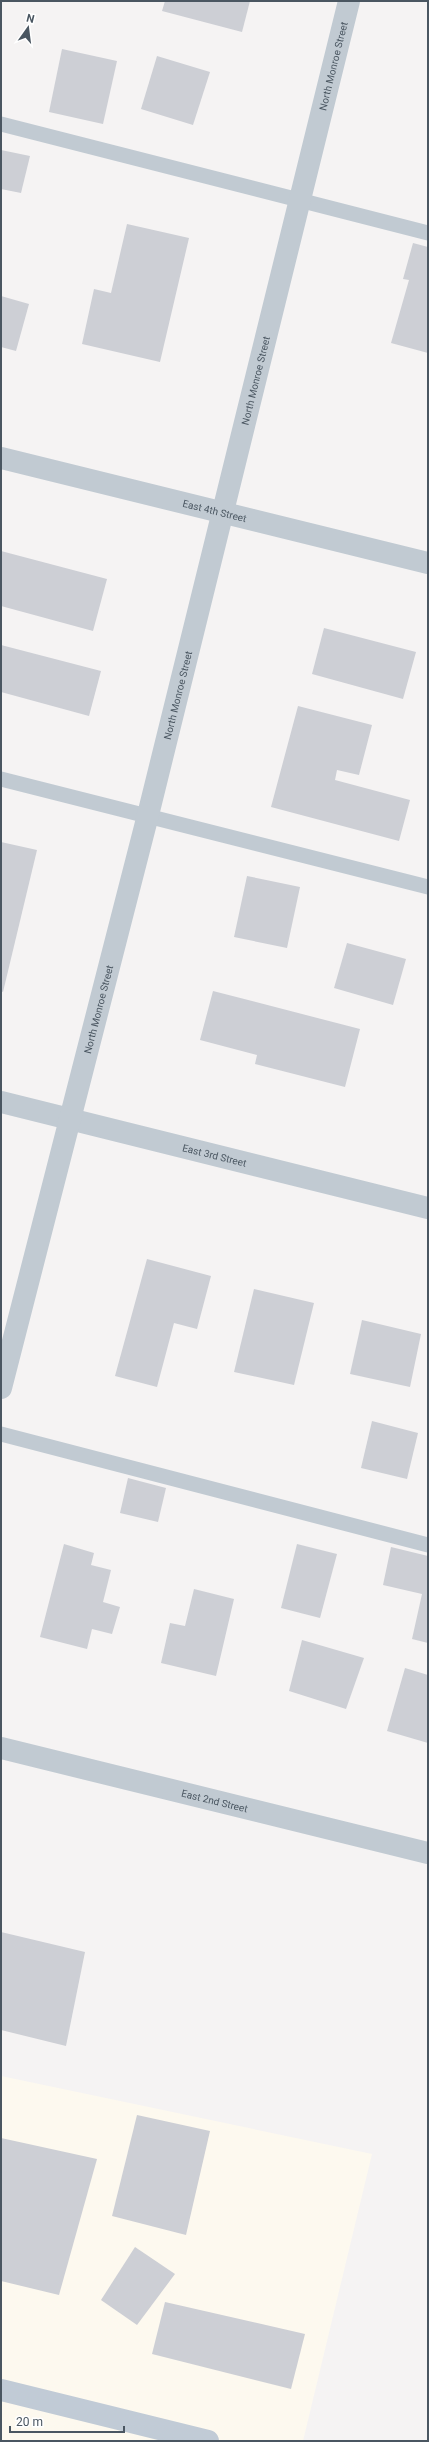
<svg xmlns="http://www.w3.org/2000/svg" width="429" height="2442" font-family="Roboto,sans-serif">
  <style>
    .commercial { fill: #fdf9ef }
    .building { fill: #cdcfd5 }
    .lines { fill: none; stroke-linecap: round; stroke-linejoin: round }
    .lane { stroke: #c1cad2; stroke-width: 15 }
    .street { stroke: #c1cad2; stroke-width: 22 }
    .secondary { stroke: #c1cbd6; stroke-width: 22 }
    .labels { text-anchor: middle; stroke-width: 3; stroke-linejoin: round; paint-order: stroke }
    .street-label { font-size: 10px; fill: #4a5661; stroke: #fff }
  </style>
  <rect width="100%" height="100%" fill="#f5f3f3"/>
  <polygon class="commercial" points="1,2076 372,2154 303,2441 1,2441"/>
  <g class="building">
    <polygon points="165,1 250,1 242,32 162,11"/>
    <polygon points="62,49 117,61 103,124 49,112"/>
    <polygon points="157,56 210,72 193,125 141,109"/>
    <polygon points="1,150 30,156 21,193 1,189"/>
    <polygon points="127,224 189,238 160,362 82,344 94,289 111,293"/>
    <polygon points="413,243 428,247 428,353 391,343 409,280 403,279"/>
    <polygon points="1,296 29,304 16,351 1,347"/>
    <polygon points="1,551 107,579 93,631 1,606"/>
    <polygon points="324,628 416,652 403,699 312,674"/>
    <polygon points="1,645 101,671 89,716 1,692"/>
    <polygon points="298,706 372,725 359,775 337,770 335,780 410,800 399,841 271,807"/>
    <polygon points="1,842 37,850 3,992 1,991"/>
    <polygon points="247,876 300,887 287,948 234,937"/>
    <polygon points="347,943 406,959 393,1005 334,988"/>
    <polygon points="213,991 360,1029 345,1087 255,1064 257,1055 200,1040"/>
    <polygon points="147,1259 211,1276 197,1329 174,1323 157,1387 115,1376"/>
    <polygon points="254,1289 314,1303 294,1385 234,1372"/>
    <polygon points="362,1320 421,1334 410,1387 350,1374"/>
    <polygon points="372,1421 418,1433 407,1479 361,1468"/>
    <polygon points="128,1478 166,1488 158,1522 120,1513"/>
    <polygon points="64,1544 94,1553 91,1565 111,1570 103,1602 120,1607 112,1634 92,1629 87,1649 40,1637"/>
    <polygon points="297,1544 337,1554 320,1618 281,1608"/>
    <polygon points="391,1547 428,1556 428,1643 412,1639 422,1594 383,1585"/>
    <polygon points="194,1589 234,1599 216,1676 161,1663 170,1623 185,1626"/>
    <polygon points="302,1640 364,1658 346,1709 289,1691"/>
    <polygon points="405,1668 428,1675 428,1743 387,1731"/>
    <polygon points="1,1932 85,1952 66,2046 1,2030"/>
    <polygon points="137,2115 210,2131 186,2235 112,2216"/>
    <polygon points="1,2138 97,2159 59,2295 1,2281"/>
    <polygon points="135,2247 175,2274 137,2325 101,2300"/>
    <polygon points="165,2302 305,2334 291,2389 152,2354"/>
  </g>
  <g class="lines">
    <g class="lane">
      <polyline points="1,124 428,233"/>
      <polyline points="1,779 428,887"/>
      <polyline points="1,1434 428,1545"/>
    </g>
    <g class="street">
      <path id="s1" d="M1,458l427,105"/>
      <path id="s2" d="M1,1102l427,106"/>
      <path id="s3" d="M1,1388l147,-573 201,-814"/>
      <path id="s4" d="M1,1748l427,105"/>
    </g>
    <polyline class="secondary" points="1,2390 208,2441"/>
  </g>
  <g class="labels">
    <g class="street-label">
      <text dy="4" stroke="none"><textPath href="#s3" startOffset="1363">North Monroe Street</textPath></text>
      <text dy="4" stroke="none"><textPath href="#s3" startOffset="1039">North Monroe Street</textPath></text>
      <text dy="4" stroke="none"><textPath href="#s1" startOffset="220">East 4th Street</textPath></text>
      <text dy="4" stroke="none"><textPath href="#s3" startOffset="715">North Monroe Street</textPath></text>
      <text dy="4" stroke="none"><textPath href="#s3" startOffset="391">North Monroe Street</textPath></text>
      <text dy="4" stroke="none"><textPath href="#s2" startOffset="220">East 3rd Street</textPath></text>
      <text dy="4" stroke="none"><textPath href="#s4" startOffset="220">East 2nd Street</textPath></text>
    </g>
  </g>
  <rect width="429" height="2442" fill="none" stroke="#4a5661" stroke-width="4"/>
  <g transform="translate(28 28) rotate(14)" stroke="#ffffff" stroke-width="3" paint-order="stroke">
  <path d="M0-3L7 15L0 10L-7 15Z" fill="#4a5661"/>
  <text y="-6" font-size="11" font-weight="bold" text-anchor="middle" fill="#4a5661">N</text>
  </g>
  <path d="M10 2426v6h114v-6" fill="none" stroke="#4a5661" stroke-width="2"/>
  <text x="16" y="2426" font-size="12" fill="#4a5661" stroke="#ffffff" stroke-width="3" paint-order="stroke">20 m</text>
</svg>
